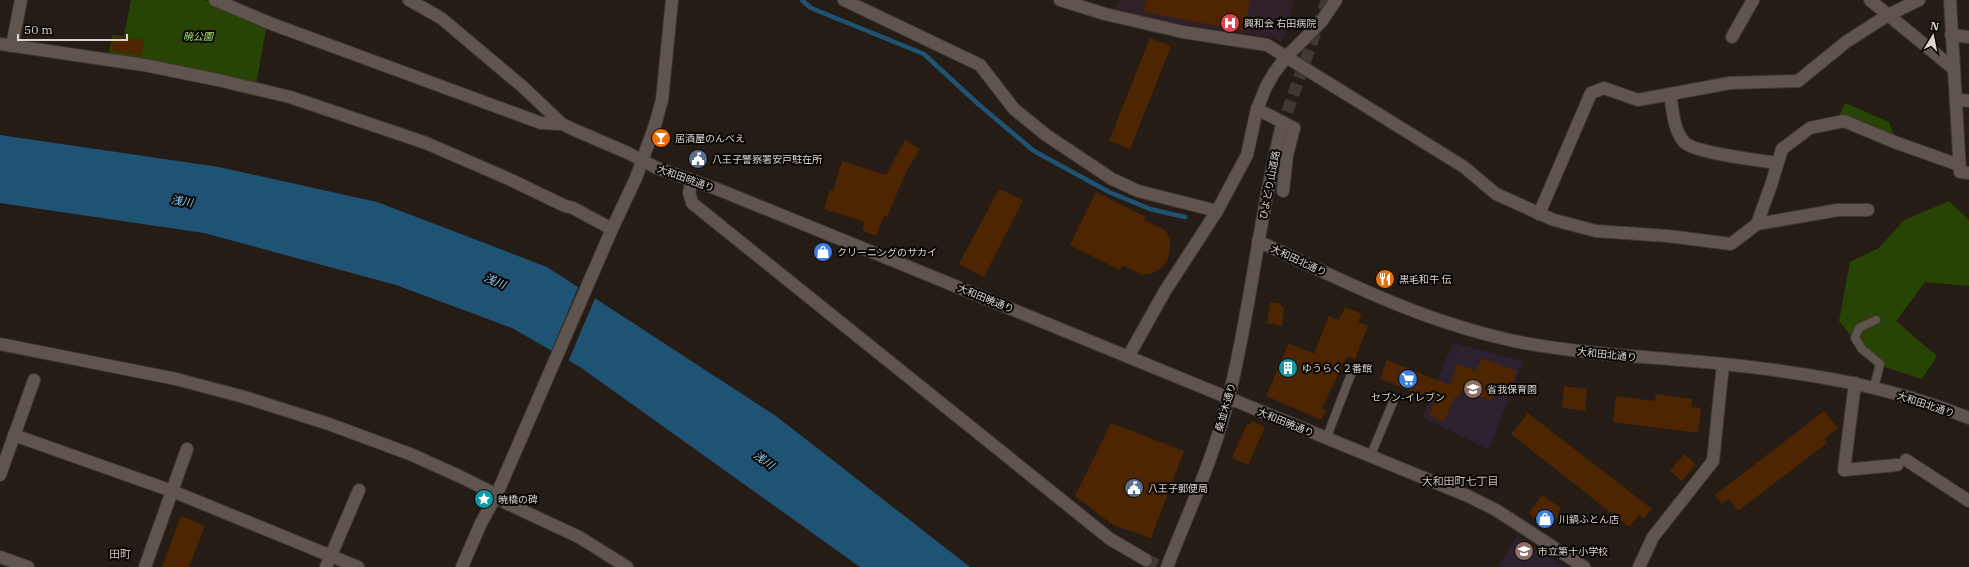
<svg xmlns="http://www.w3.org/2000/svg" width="1969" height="567" font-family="'IBM Plex Serif','Noto Sans JP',serif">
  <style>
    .education { fill: #2b212f }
    .medical { fill: #2f202a }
    .green { fill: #274404 }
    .water { fill: #1f5373 }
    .pier { fill: #251c16 }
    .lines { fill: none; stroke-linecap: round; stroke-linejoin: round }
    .stream { stroke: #1f5373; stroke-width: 4.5 }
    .building { fill: #4d2500 }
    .street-tunnel { stroke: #403832; stroke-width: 12; stroke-dasharray: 12 6; stroke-linecap: butt }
    .secondary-tunnel { stroke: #403832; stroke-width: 12; stroke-dasharray: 12 6; stroke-linecap: butt }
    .lane-casing { stroke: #3f3834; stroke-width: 10 }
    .street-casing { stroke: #3f3834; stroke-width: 14 }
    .secondary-casing { stroke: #3f3834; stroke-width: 14 }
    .lane { stroke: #5f554e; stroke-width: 8 }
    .street { stroke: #5f554e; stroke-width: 12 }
    .secondary { stroke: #5f554e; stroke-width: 12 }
    .labels { text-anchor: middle; stroke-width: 4; stroke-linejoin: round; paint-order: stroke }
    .poi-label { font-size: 10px; fill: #dbd5d1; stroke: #0b0705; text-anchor: start }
    .park-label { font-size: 10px; font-style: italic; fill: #a5e271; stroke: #0b0705 }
    .street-label { font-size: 10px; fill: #dbd5d1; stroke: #0b0705 }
    .water-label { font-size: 11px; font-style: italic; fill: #8bcefc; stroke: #0b0705 }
    .neighbourhood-label { font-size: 11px; fill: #c9bdb5; stroke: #0b0705 }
  </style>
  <rect width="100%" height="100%" fill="#251c16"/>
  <g class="education">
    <polygon points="1453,343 1523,361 1489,450 1422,417"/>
    <polygon points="1517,536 1566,567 1500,567 1499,566"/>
  </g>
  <polygon class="medical" points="1120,0 1294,0 1288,27 1281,42 1270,37 1148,19 1116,8"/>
  <g class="green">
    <polygon points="131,0 204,0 267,24 256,85 109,55 112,35 124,36"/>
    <polygon points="1845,103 1889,122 1897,143 1836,122"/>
    <polygon points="1949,201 1969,220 1969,286 1925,282 1896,321 1937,356 1922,379 1872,363 1839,321 1850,262 1879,248 1904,220"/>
  </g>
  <polygon class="water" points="0,135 219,167 377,202 547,267 776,416 970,567 860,567 580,367 512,328 396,285 204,233 0,203"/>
  <polygon class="pier" points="579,285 596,296 568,362 551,352"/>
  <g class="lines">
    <polyline class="stream" points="802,0 811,8 924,54 977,103 1034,151 1109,192 1150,209 1185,217"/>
  </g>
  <g class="building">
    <polygon points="1146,0 1250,0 1244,31 1144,12"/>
    <polygon points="114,36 144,40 142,56 111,51"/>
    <polygon points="1150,38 1171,46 1130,149 1109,141"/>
    <polygon points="905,140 920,149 906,172 887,217 884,216 876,236 862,230 865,222 824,209 830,190 833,191 842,161 886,175"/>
    <polygon points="999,189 1023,200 984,277 959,264"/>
    <polygon points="1096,192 1146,217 1144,220 1165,230 1170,239 1170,250 1167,261 1160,269 1151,274 1142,275 1122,265 1120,270 1070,245"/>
    <polygon points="1270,302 1279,303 1284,308 1282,326 1267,323"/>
    <polygon points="1345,307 1362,314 1358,322 1368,326 1355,359 1347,356 1322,408 1327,410 1321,420 1266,396 1289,343 1314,354 1329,316 1339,320"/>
    <polygon points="1481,358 1517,371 1506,398 1494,394 1492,401 1461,390 1458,398 1455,397 1444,422 1429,415 1435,401 1380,379 1387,360 1450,385 1457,364 1476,371"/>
    <polygon points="1564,386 1587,389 1585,411 1562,408"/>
    <polygon points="1656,394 1692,399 1691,407 1701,408 1698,433 1613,422 1616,396 1655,401"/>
    <polygon points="1824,411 1838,428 1824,439 1827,443 1738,511 1729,499 1722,504 1715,495"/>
    <polygon points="1528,413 1652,509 1644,519 1639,515 1629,527 1511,434"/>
    <polygon points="1252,421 1265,427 1248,465 1232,458 1247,424 1250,425"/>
    <polygon points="1111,423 1184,451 1151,538 1113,525 1075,496"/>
    <polygon points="1684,454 1696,464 1682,481 1670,471"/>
    <polygon points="1542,495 1561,508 1558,512 1560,514 1549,528 1529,513"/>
    <polygon points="181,516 205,526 189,567 162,567"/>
  </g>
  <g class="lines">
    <polyline class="street-tunnel" points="1146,560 1162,567"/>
    <polyline class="secondary-tunnel" points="1281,129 1327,0"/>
    <defs>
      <g id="lane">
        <polyline points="1874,387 1880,364 1862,349 1855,338 1859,328 1876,320"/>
        <polyline points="1326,439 1353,369"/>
        <polyline points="1370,457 1393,402"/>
      </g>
      <g id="street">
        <polyline points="215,0 272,24 541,123 562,124"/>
        <polyline points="844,0 980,65 1014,109 1046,135 1112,179 1138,191 1217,211"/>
        <polyline points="1060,0 1105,14 1183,32 1267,45 1464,167 1496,194 1554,220 1596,231 1668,236 1731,244 1757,224 1771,185 1782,149 1810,128 1844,121 1897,143 1959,165"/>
        <polyline points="1870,0 1954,69"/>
        <polyline points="1950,0 1960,172 1969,173"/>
        <polyline points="1951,35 1969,37"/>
        <polyline points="1732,37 1753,0"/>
        <polyline points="0,44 144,65 218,80 290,97 426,143 509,179 565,206 573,208 612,229"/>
        <polyline points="12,46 21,0"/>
        <path d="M1670,95c3,15 3,34 14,47 10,11 75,18 92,21"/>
        <polyline points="1956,99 1969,101"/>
        <polyline points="1257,109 1294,128 1287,155 1283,191"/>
        <polyline points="642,161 655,125 662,100 672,0"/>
        <polyline points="692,182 689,192 692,203 1110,539 1146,560"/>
        <polyline points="1539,214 1591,93 1604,88 1638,100 1730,83 1798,81 1846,42 1888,15 1919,0"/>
        <polyline points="1757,224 1838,210 1868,210"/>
        <polyline points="0,344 176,379 244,397 329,424 410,454 459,476 489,491 506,503 579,537 627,567"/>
        <polyline points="1128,357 1165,291 1217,211 1247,155 1257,109 1266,87 1274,73 1287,56 1321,22 1336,0"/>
        <polyline points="1855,383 1844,470 1897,465"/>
        <polyline points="14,435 172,491 358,567"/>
        <polyline points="1906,460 1969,501"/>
        <polyline points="0,475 34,380"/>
        <polyline points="145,567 187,449"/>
        <polyline points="326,567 359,490"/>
        <polyline points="462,567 481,523 496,496"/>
        <polyline points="1639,567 1653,537 1713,461 1723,364"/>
      </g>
      <g id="secondary">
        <polyline points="409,0 441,18 523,87 562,124 577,131 628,153 657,168 717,189 904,265 1468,496 1496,510 1584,567"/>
        <path d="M1258,241c89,42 169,83 266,102 66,12 133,14 200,21 84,9 166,22 245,54"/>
        <polyline points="496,496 612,229 636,178 642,161"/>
        <polyline points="0,557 28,567"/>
        <path d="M1167,567c22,-56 48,-112 62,-171 22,-88 30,-179 52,-267"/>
      </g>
    </defs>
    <use href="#lane" class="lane-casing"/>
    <use href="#street" class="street-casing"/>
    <use href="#secondary" class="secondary-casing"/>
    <use href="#lane" class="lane"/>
    <use href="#street" class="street"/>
    <use href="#secondary" class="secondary"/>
  </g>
  <defs>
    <symbol id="hospital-disc" viewBox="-11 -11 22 22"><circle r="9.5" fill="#e0444e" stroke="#0b0705"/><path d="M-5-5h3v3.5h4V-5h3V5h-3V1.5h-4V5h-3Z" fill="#fff"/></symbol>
    <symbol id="bar-disc" viewBox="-11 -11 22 22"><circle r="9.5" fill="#e8710a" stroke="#0b0705"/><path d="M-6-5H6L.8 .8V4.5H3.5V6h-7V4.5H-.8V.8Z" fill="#fff"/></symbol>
    <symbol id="civic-disc" viewBox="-11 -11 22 22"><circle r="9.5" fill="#5c6f8a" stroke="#0b0705"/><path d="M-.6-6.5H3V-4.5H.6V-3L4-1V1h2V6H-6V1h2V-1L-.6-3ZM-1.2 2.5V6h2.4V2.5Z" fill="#fff"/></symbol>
    <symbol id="shop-disc" viewBox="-11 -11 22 22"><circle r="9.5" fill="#3f7fe0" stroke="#0b0705"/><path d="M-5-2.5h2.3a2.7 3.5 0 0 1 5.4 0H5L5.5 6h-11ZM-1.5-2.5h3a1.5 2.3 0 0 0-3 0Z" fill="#fff"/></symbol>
    <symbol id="restaurant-disc" viewBox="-11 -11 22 22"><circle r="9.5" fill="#e8710a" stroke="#0b0705"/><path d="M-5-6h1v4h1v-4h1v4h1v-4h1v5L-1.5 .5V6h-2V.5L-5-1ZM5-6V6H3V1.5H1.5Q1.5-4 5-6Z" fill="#fff"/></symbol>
    <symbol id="building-disc" viewBox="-11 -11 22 22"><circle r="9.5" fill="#0f9aa8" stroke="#0b0705"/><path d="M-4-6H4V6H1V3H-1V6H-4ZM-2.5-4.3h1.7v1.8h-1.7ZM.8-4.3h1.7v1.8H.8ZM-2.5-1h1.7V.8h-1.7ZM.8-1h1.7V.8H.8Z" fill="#fff"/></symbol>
    <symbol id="supermarket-disc" viewBox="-11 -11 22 22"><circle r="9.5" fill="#3f7fe0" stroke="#0b0705"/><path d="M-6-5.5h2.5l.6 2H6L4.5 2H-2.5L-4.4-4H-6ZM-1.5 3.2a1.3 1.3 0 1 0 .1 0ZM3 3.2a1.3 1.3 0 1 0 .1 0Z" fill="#fff"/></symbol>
    <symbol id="school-disc" viewBox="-11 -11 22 22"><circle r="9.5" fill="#8d6e63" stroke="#0b0705"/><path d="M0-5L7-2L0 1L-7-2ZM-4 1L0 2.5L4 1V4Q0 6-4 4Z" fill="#fff"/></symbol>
    <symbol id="sight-disc" viewBox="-11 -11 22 22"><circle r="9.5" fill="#0f9aa8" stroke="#0b0705"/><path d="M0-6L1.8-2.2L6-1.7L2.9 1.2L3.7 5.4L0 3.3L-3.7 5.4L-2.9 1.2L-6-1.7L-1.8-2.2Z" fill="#fff"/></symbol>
  </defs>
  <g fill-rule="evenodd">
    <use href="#hospital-disc" x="1219" y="12" width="22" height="22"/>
    <use href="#bar-disc" x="650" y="127" width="22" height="22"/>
    <use href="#civic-disc" x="687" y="148" width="22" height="22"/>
    <use href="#shop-disc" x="812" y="241" width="22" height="22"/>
    <use href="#restaurant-disc" x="1374" y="268" width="22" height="22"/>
    <use href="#building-disc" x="1277" y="357" width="22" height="22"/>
    <use href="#supermarket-disc" x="1397" y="368" width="22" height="22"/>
    <use href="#school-disc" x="1462" y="378" width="22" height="22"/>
    <use href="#civic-disc" x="1123" y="477" width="22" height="22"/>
    <use href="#sight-disc" x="473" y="488" width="22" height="22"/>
    <use href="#shop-disc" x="1534" y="508" width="22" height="22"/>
    <use href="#school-disc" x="1513" y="540" width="22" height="22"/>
  </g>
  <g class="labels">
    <g class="poi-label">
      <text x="1244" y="27">興和会 右田病院</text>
      <text x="675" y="142">居酒屋のんべえ</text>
      <text x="712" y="163">八王子警察署安戸駐在所</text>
      <text x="837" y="256">クリーニングのサカイ</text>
      <text x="1399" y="283">黒毛和牛 伝</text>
      <text x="1302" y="372">ゆうらく２番館</text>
      <text x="1487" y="393">省我保育園</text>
      <text x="1408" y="401" text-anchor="middle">セブン-イレブン</text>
      <text x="1148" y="492">八王子郵便局</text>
      <text x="498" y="503">暁橋の碑</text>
      <text x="1559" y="523">川鍋ふとん店</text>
      <text x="1538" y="555">市立第十小学校</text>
    </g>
    <g class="park-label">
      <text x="198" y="40">暁公園</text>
    </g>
    <g class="street-label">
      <text transform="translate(686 178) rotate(20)" y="4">大和田暁通り</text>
      <text transform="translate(1269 185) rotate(-79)" y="4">ひよどり山道路</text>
      <text transform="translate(1299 260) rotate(25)" y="4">大和田北通り</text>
      <text transform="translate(986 298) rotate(22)" y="4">大和田暁通り</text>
      <text transform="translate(1607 354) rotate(6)" y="4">大和田北通り</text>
      <text transform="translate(1926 404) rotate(18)" y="4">大和田北通り</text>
      <text transform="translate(1225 407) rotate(-74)" y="4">桑並木通り</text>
      <text transform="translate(1286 422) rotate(22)" y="4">大和田暁通り</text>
    </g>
    <g class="water-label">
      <text transform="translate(182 201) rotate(9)" y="4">浅川</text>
      <text transform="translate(495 281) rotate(22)" y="4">浅川</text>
      <text transform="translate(764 460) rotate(36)" y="4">浅川</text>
    </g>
    <g class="neighbourhood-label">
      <text x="1460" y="485">大和田町七丁目</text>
      <text x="120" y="558">田町</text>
    </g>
  </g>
  <g transform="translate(1933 36) rotate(10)" stroke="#0b0705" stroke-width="3" paint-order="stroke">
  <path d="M0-3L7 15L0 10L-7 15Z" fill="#dbd5d1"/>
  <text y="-6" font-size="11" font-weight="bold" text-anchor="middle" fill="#dbd5d1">N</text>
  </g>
  <path d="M18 34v6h109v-6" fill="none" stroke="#dbd5d1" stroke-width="2"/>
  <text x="24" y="34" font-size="12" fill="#dbd5d1" stroke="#0b0705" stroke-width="3" paint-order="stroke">50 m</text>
</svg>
